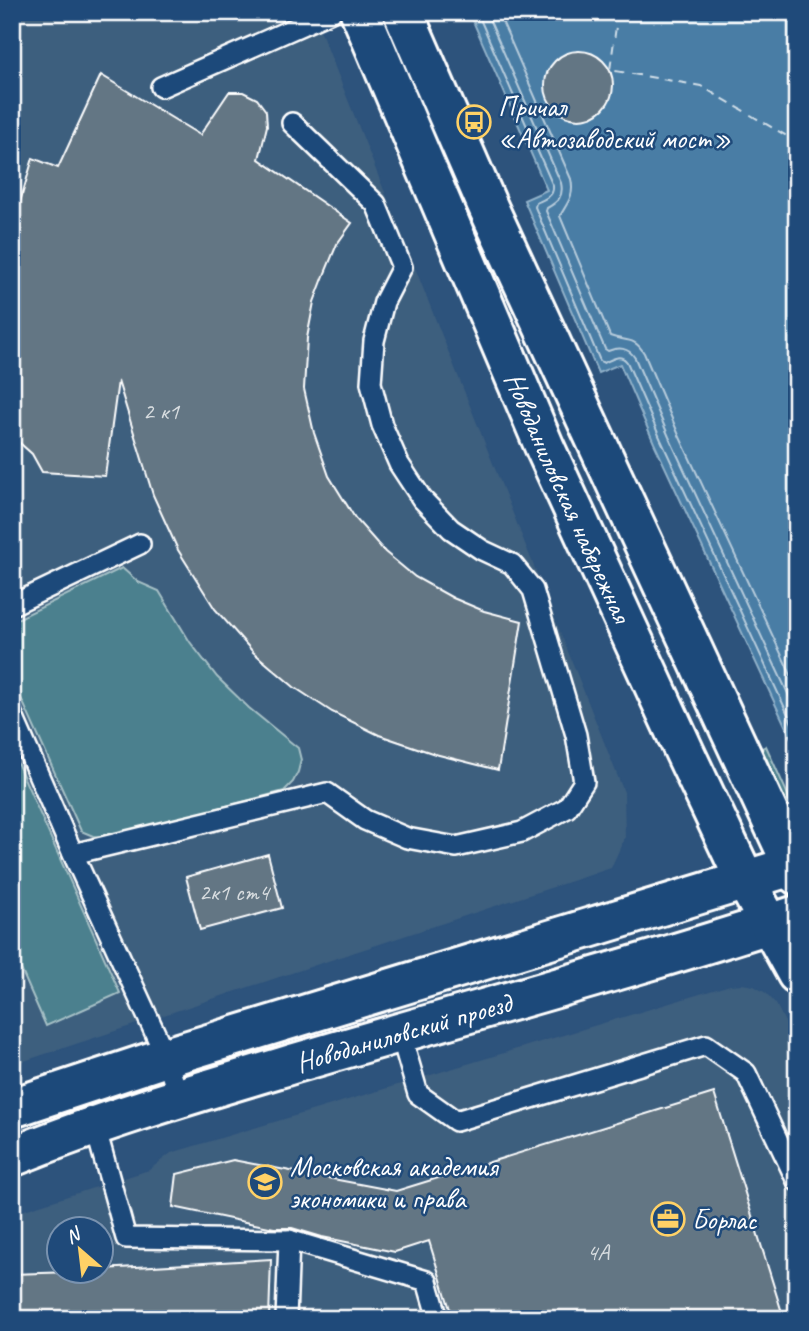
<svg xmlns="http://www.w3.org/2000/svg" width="809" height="1331" font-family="Caveat,sans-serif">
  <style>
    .built { fill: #3d5e7e; fill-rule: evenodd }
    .green { fill: #4c808e; stroke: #a6c0c6; stroke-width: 2 }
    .water { fill: #487da5; stroke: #91b1c9; stroke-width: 2 }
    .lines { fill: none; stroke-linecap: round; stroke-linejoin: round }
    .shore { stroke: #b6cbdb; stroke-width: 2 }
    .ferry { stroke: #d1dee8; stroke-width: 2; stroke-dasharray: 9 7; stroke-linecap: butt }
    .building { fill: #637684; stroke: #fff; stroke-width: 2 }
    .service-casing { stroke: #fff; stroke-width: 24 }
    .tertiary-casing { stroke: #fff; stroke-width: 44 }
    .secondary-casing { stroke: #fff; stroke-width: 44 }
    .service { stroke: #1f4a7a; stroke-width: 19 }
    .tertiary { stroke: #1f4a7a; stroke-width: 38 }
    .secondary { stroke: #1f4a7a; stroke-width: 38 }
    .labels { text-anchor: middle; stroke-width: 5; stroke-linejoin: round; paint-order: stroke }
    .number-label { font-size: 24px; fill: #d8dde0 }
    .poi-label { font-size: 28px; fill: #fff; stroke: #1f4a7a; text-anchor: start }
    .street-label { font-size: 28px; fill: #fff; stroke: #1f4a7a }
  </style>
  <rect width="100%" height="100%" fill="#2d537c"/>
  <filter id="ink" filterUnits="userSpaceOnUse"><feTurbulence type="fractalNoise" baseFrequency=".0143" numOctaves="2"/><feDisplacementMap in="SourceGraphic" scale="14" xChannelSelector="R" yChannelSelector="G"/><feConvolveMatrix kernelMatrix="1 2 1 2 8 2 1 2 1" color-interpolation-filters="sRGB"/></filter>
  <g filter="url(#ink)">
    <g class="built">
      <polygon points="12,12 313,12 624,792 625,837 611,868 12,1065"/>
      <path d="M742,984l12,2 12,7 10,11 21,42v273h-785v-105l137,-44 22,-17 529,-159 30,-9zM60,1230h42v42h-42z"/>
    </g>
    <g class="green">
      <polygon points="122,568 138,582 159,591 190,642 217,677 249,708 298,748 301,760 298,772 293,782 284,791 108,837 93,836 81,831 12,678 12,624 15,620"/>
      <polygon points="766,746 797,815 797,851 757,751"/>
      <polygon points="12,751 120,993 46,1026 12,949"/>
    </g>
    <polygon class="water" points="469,12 797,12 797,751 654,443 620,364 598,373 524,200 547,190"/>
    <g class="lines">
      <g class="shore">
        <path d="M477,12l76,174c1,11 -9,13 -17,17l-1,4 65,154 4,2c8,-4 16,-10 23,-1l34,78 136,294"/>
        <path d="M486,12l75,171c3,13 -3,19 -14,25l-1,3 59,138 3,2c11,-4 20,-4 27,7l34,79 128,276"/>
        <path d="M498,12l73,167c4,17 -4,24 -11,37l50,120c15,6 24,0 34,17l34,80 119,255"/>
      </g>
      <polyline class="ferry" points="618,12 610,70 701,86 797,142"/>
    </g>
    <g class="building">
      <circle cx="579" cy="85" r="34"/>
      <polygon points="101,75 200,135 229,92 243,92 257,99 266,111 267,126 259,159 352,223 337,244 325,273 314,302 307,338 304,389 314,433 329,476 355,518 385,552 415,577 453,598 484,611 522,621 498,770 435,754 379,735 332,712 294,687 253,652 215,609 178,550 153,495 118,381 105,476 42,472 32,454 12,436 12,229 33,158 58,168"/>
      <polygon points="268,854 282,908 200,930 186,877"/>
      <polygon points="714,1093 784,1319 453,1319 429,1241 395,1252 322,1237 292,1228 274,1228 173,1207 177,1174 233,1160 396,1191"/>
      <polygon points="271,1259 269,1319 12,1319 12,1274 102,1271 102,1269"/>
    </g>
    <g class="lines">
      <defs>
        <g id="service">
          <polyline points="161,87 331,12"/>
          <polyline points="12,605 140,544"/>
          <polyline points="12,714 73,854 166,1057 179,1099"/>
          <polyline points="73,854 327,793 365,820 407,838 456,847 522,832 567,808 584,782 576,735 533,590 512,564 482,550 451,529 422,499 399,464 382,425 371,383 374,341 384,302 402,267 376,204 292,123"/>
          <polyline points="400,1032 418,1094 456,1121 706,1045 746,1073 797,1181"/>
          <polyline points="95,1126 126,1238 289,1240 427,1281 438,1319"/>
          <polyline points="286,1319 289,1240"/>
        </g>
        <g id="tertiary">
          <polyline points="12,1108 166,1057 792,866"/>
          <path id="s1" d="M12,1157c93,-38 190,-66 287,-95 166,-49 333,-93 498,-147"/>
        </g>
        <g id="secondary">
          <path id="s2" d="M360,12l185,436 140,305 60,127 52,94"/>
          <polyline points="403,12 489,209 797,875"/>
        </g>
      </defs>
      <use href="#service" class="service-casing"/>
      <use href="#tertiary" class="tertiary-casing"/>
      <use href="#secondary" class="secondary-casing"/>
      <use href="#service" class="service"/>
      <use href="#tertiary" class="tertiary"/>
      <use href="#secondary" class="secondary"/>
    </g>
  </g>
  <defs>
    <symbol id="bus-ring" viewBox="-11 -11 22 22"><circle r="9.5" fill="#1f4a7a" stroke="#ffd166" stroke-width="1.5"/><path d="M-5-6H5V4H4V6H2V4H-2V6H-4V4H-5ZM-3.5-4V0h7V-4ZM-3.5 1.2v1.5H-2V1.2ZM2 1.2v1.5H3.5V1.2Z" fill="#ffd166"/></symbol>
    <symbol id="university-ring" viewBox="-11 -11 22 22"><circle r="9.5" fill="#1f4a7a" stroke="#ffd166" stroke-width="1.5"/><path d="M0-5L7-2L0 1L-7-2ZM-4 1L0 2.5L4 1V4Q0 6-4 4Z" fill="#ffd166"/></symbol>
    <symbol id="office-ring" viewBox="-11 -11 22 22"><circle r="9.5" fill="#1f4a7a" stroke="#ffd166" stroke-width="1.5"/><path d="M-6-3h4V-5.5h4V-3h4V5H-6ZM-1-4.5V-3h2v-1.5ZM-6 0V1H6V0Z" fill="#ffd166"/></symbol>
  </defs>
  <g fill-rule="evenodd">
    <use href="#bus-ring" x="455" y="103" width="38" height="38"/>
    <use href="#university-ring" x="246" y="1163" width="38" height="38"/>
    <use href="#office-ring" x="649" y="1200" width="38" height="38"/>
  </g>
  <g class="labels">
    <g class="number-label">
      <text x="161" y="419">2 к1</text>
      <text x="234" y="900">2к1 ст4</text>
      <text x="598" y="1260">4А</text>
    </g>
    <g class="poi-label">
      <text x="498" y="116">Причал<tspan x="498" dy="32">«Автозаводский мост»</tspan></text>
      <text x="290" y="1176">Московская академия<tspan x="290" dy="32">экономики и права</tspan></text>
      <text x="692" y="1229">Борлас</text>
    </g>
    <g class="street-label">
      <text dy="10" stroke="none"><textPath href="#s2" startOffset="528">Новоданиловская набережная</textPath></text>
      <text dy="10" stroke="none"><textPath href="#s1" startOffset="411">Новоданиловский проезд</textPath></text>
    </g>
  </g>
  <rect width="809" height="1331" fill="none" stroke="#1f4a7a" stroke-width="42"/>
  <rect x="21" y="21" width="767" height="1289" fill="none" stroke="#fff" stroke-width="2.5" filter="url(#ink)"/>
  <g transform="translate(80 1250) rotate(332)"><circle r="33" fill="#1f4a7a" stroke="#7992af" stroke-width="2"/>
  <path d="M0-5L12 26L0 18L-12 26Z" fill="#ffd166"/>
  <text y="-10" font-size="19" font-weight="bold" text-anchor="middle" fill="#ffffff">N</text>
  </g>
</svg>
